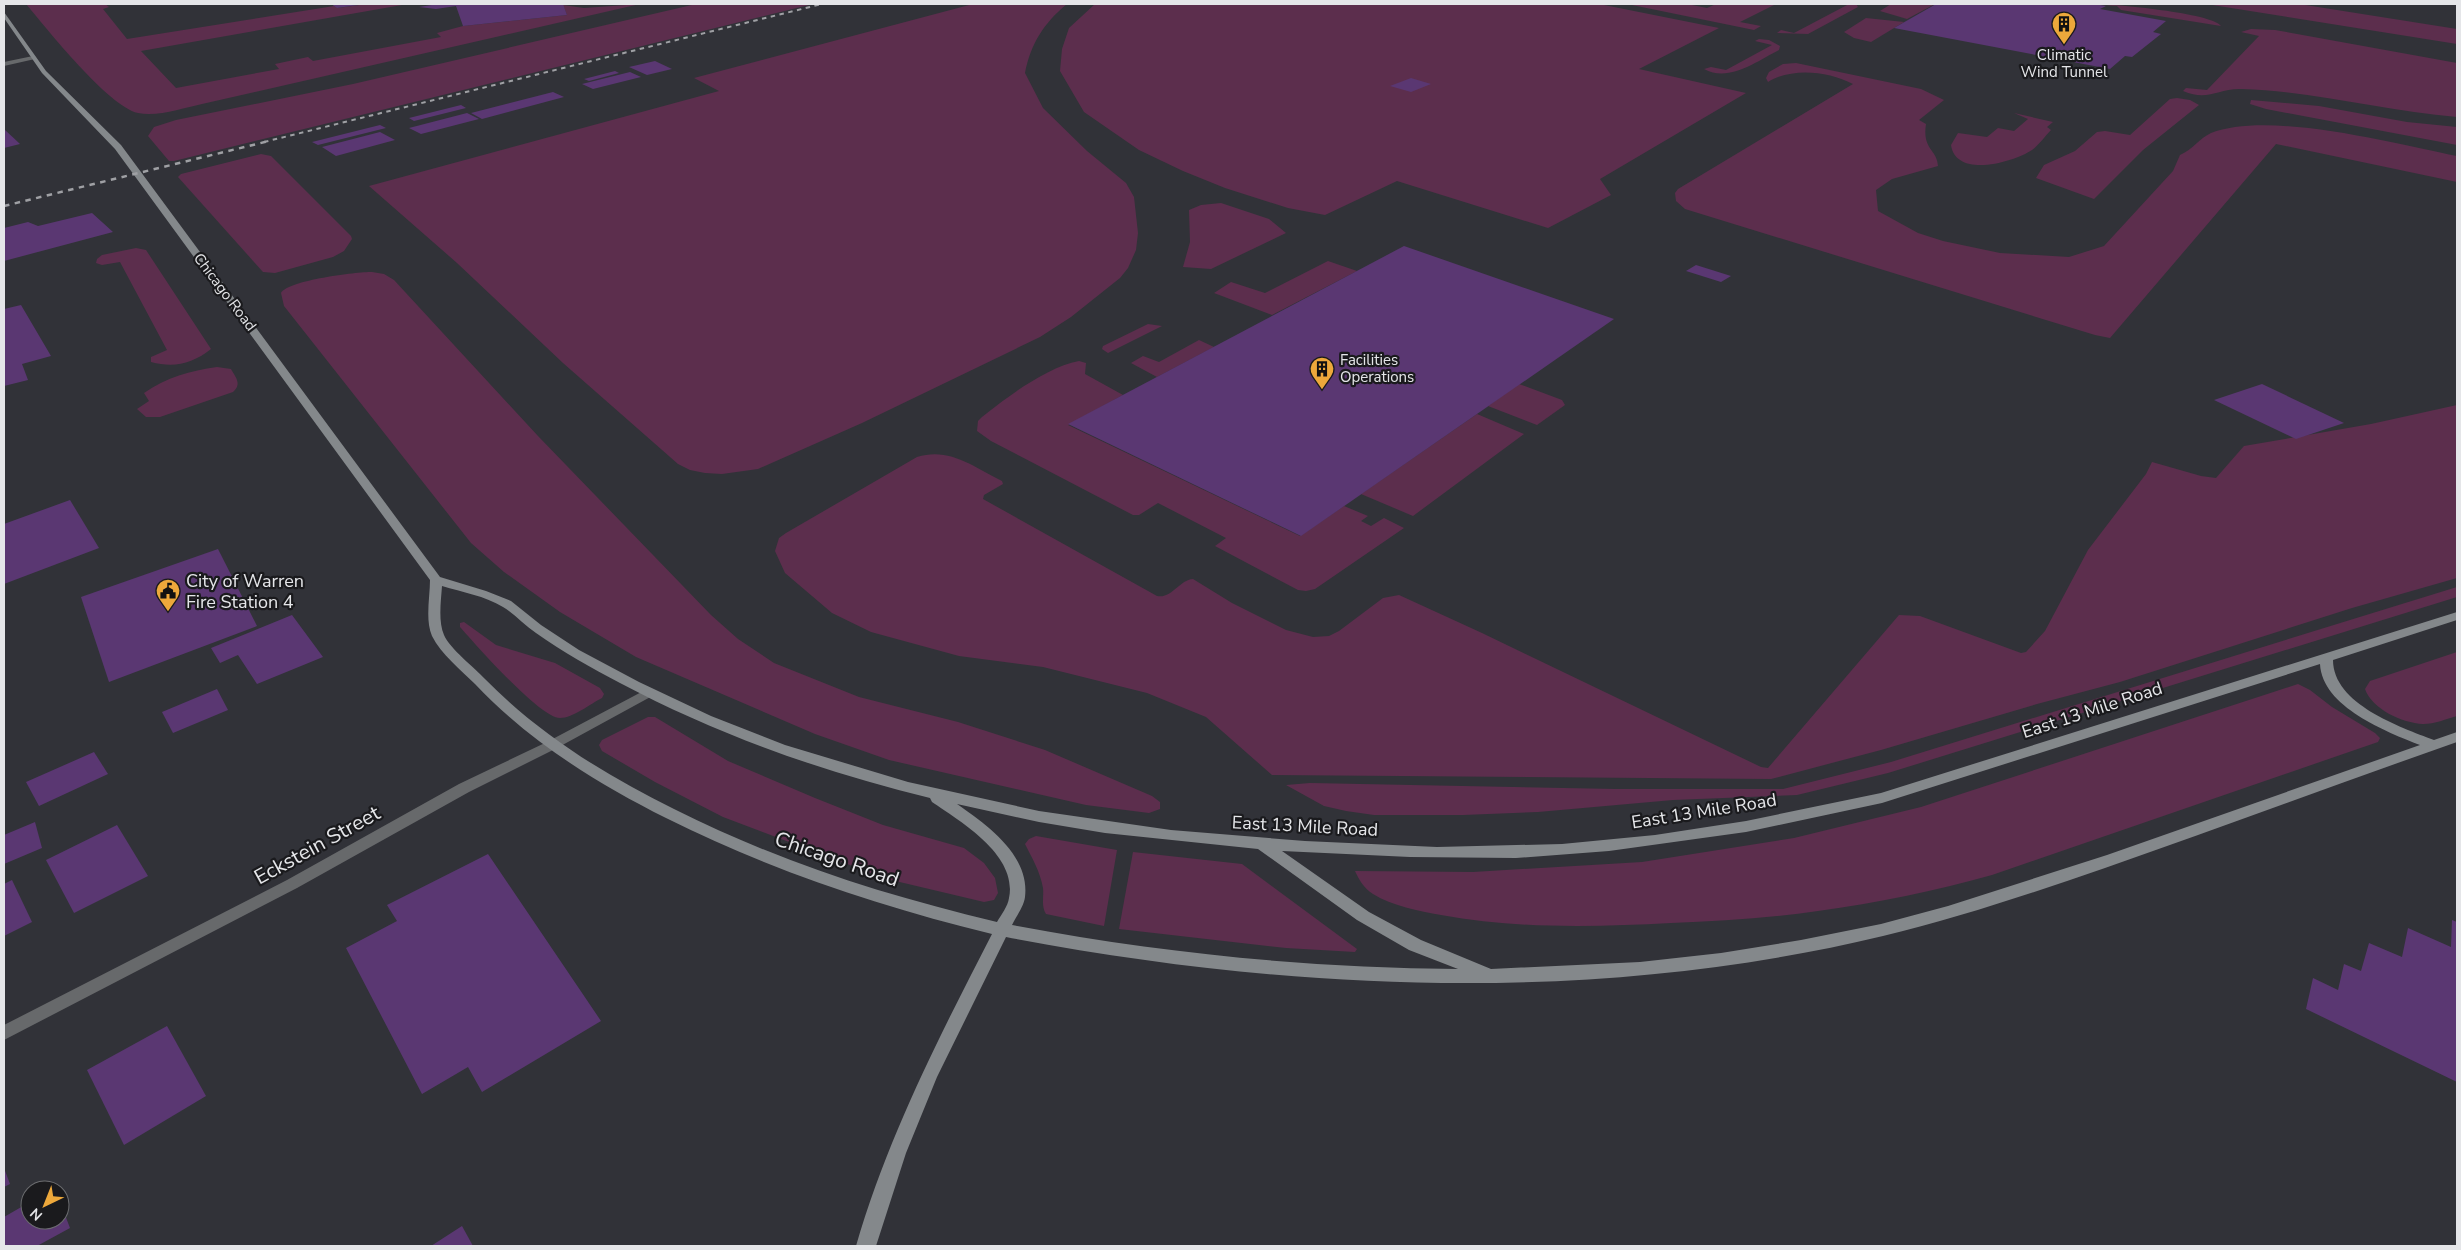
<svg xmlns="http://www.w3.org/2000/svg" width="2461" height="1250" font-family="'Nunito Sans',sans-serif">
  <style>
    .green { fill: #5c2e4d }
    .building { fill: #5a3772 }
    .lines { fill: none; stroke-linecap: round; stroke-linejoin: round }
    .street { fill: #67696b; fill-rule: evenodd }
    .secondary { fill: #84888b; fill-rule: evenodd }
    .rail-far1 { stroke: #9fa0a4; stroke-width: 2; stroke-dasharray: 4.5 4.5; stroke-linecap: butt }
    .rail { stroke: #9fa0a4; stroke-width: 2.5; stroke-dasharray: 5.5 5.5; stroke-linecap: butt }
    .labels { text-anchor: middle; stroke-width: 4.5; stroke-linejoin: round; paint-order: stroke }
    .far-poi-label { font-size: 15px; fill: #e5e6e9; stroke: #1a1a1d }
    .far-street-label { font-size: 15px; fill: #e5e6e9; stroke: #1a1a1d }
    .poi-label { font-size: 18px; fill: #e5e6e9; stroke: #1a1a1d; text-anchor: start }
    .street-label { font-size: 18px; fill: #e5e6e9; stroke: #1a1a1d }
    .near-street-label { font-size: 21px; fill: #e5e6e9; stroke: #1a1a1d }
  </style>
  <rect width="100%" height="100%" fill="#313238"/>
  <g class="green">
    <path d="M26,4h79l4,3 -6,2 24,30 207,-33 4,2 28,-4 36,1 -261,46 35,37 103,-19 -4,-5 33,-7 5,4 128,-24 -4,-4 26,-7 104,-11 -4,-10 21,3 56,-4 -438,100c-19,4 -44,13 -64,9 -30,-7 -91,-84 -112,-109z"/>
    <polygon points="696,4 813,4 174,161 169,161 148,136 154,127 176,120 353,84"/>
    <path d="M973,4h94c-23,19 -36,39 -42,69l18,35 44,43 39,32 8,14 4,36 -2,17 -8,18 -8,10 -49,39 -31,20 -178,86 -104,46 -36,5 -17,-1 -15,-3 -12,-6 -115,-101 -106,-100 -88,-77 350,-95 -25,-13z"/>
    <polygon points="1095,4 1599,4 1719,28 1639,69 1746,93 1600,179 1611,195 1548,228 1397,181 1325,215 1288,208 1225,188 1183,171 1139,150 1084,112 1060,71 1062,49 1069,28"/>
    <polygon points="1627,4 1687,4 1707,8 1716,4 1776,4 1740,22 1761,26 1754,30"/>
    <polygon points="1849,4 1856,4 1858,7 1808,34 1777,33 1781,30 1794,33"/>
    <polygon points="1891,4 1935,4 1907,19 1880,11"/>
    <path d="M2094,4c20,0 118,9 127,22l-100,-16 -4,-4z"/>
    <polygon points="2206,4 2299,4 2457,29 2457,44"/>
    <polygon points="1866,18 1904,22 1871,42 1854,38 1844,32"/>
    <path d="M2251,29l24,1 182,33v54c-72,-6 -143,-26 -215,-28 -25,-1 -33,13 -59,2l3,-3 21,2 52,-54 -18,-4z"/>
    <path d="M1759,39l10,1 11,6 -1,4c-22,11 -50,33 -75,19l7,-2 15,3 46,-25 -17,-4z"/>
    <path d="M1796,63l125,26 23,11 -25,20 7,4c-4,26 11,25 12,42l-46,13 -16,11 2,21 40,22 25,8 57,12 69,4 35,-11 69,-75 7,-16c12,-5 20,-17 31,-22 58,-23 185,11 246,23v26l-181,-38 -166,194 -15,-3 -410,-126 -9,-8 -1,-8 3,-4 175,-105c-25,-13 -61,-17 -85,-2l-2,-4 3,-6 14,-8z"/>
    <polygon points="2177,98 2190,100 2199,105 2143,150 2094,199 2036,178 2044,165 2075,151 2097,132 2105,131 2130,135 2170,99"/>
    <polygon points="2251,100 2319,106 2407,122 2457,127 2457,145 2266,109 2250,104"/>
    <path d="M2014,113l39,9 -6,5 4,3c-6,6 -12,15 -19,20 -18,12 -76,29 -81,-5l7,-12 29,4 11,-9 16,3 14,-12z"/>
    <polygon points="261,154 271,156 351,236 352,239 344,251 333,257 275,273 263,272 178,177 181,174"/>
    <polygon points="1221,203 1269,219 1286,233 1211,269 1183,267 1190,242 1189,210 1201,205"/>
    <path d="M136,248l10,2 65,99c-19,15 -37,19 -60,13v-5l16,-7 -47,-88 -18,3 -6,-2 1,-4 5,-4z"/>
    <polygon points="1328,261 1357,271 1272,315 1214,293 1231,282 1265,293"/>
    <path d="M372,272l12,2 10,6 144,156 173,179 27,24 36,24 85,34 99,25 87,28 107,46 8,6v7l-11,4 -63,-8 -197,-45 -74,-26 -179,-77 -76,-45 -56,-40 -33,-29 -187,-237 -3,-13c8,-13 75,-21 91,-21z"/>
    <polygon points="1148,324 1162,326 1108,353 1102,349 1103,346"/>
    <polygon points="1199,340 1214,347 1157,377 1131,363 1143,356 1159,362"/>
    <path d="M1079,361l7,2 -1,11 38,21 -55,30 232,111 44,-30 24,10 -7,5 10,5 13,-8 20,10 -89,61 -9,2 -8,-1 -83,-44 11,-8 -68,-35 -19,12h-6l-142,-74 -14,-10 1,-10 4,-4c25,-20 65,-50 97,-56z"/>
    <path d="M217,367l14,2c5,9 11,15 2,23l-73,25h-14l-9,-8 12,-8 -5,-8c23,-16 46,-22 73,-26z"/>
    <polygon points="1519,384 1562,400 1565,405 1537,425 1488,406"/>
    <path d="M2457,405v173l-105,30 -232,74 -83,22 -156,46 -110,29 -499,-4 -66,-58 -59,-24 -104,-26 -84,-11 -88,-24 -39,-19 -47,-40 -10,-22 4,-13 7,-5 131,-76c33,-10 56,10 85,24l1,3 -19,11 -1,4 174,97c15,3 22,-16 36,-17l39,24 54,27 27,7 16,-1 10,-5 44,-33 16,-3 83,38 279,134 7,1 131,-153 21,1 101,37 5,-1 19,-21 43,-81 58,-76 6,-12 49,14 15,2 28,-32 127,-22z"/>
    <polygon points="1477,414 1524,434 1413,516 1361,494"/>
    <polygon points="2457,587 2457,597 1888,773 1797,795 1673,800 1538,812 1463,815 1374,815 1346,811 1324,806 1286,785 1310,783 1616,789 1783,789 1891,762"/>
    <path d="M464,622l32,23 59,18 45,25 4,6 -2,4c-12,6 -29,20 -42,20 -20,0 -85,-74 -100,-91v-4z"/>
    <path d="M2457,652v64c-11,3 -22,8 -34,8 -21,-1 -51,-15 -58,-35l5,-8z"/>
    <path d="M2298,684l12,6 22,17 43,26 5,5 -2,4 -386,133c-57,16 -115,28 -174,36 -48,7 -98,10 -147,12 -76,4 -154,6 -230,-8 -22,-4 -49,-9 -68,-21 -9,-6 -14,-14 -18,-23l118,1 169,-10 152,-24 127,-31z"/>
    <polygon points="648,717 655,717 728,761 815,798 883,825 964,848 984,863 995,878 998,893 994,900 984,902 887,879 723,817 655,782 602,751 599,745 602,740"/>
    <path d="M1036,836l81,14 -13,76 -58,-12c-5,-8 -2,-17 -3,-26 -3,-17 -11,-30 -18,-44l4,-5z"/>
    <polygon points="1133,852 1242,864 1357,949 1355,952 1286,948 1119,929"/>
  </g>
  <g class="building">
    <polygon points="331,4 358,4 358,5 337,8"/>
    <polygon points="438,4 563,4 567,15 463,26 456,6 436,9 419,7"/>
    <polygon points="1936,4 2094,4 2106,6 2100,9 2166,21 2153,32 2161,34 2132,57 2125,56 2110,69 1894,28"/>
    <polygon points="655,61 672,69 647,75 629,67"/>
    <polygon points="615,71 619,73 589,81 584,79"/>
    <polygon points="630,72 641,77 593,89 582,84"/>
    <polygon points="1411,78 1431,84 1411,92 1390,86"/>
    <polygon points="553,92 564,97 482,119 471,113"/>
    <polygon points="461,105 466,108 414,121 409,118"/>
    <polygon points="467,113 479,119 421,134 409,128"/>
    <polygon points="380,125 386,128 318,145 312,142"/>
    <polygon points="4,129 20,144 4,148"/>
    <polygon points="380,132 395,140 336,156 322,147"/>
    <polygon points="92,213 113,232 4,261 4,228 28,222 38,226"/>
    <polygon points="1404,246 1614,319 1301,536 1068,424"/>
    <polygon points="1696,265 1731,276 1721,282 1686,271"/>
    <polygon points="21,305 51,356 22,364 28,380 4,386 4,309"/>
    <polygon points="2262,384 2344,423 2296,439 2214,400"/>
    <polygon points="70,500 99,548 4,584 4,524"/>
    <polygon points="218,549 257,626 109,682 81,597"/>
    <polygon points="292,615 323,657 257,684 238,655 220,663 211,648"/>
    <polygon points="217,689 228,710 173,733 162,712"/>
    <polygon points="94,752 108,774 39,806 26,782"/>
    <polygon points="35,822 42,848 4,864 4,835"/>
    <polygon points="117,825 148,876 74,913 46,860"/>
    <polygon points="488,854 601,1021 482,1092 468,1067 422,1094 346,948 397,921 387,905"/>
    <polygon points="12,880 32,922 4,936 4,884"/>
    <polygon points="2452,920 2457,922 2457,1082 2306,1009 2313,978 2338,990 2344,964 2361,971 2369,943 2402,957 2408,928 2451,947"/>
    <polygon points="167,1026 206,1096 124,1145 87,1070"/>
    <polygon points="4,1168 10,1184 4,1187"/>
    <polygon points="30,1202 30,1220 60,1220 60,1202 70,1228 37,1246 4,1246 4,1217"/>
    <polygon points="462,1226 473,1246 431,1246"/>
  </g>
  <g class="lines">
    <g class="street">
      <polygon points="33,56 35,59 4,66 4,62"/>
      <polygon points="649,688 656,692 654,695 557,748 469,792 297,888 4,1040 4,1025 287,880 459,784 547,742"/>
    </g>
    <path class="secondary" d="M4,12l42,59 75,74 319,432 46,14 25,10 30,24 38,25 60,32 72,34 74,29 123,37 131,29 132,19 134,11 132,6 125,-3 93,-9 91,-14 135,-28 576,-181v8l-124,40c0,44 67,67 101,80l23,-8v10c-117,41 -234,85 -352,126 -73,25 -147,50 -222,68 -287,69 -589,56 -877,1l-69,140 -31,76 -30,93h-20c32,-110 84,-211 136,-312 -114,-28 -222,-64 -326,-116 -70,-35 -137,-77 -191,-134 -14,-14 -34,-30 -43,-48 -7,-16 -2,-39 -2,-56l-315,-431 -73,-76 -38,-55zM442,586c20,6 43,10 61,21 12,7 21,18 33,26 27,19 55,35 84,50 98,52 203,89 310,115l2,4c29,20 86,53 77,96 -1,8 -8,17 -12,24 -114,-27 -217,-60 -323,-113 -69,-34 -135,-75 -189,-130 -11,-12 -35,-30 -41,-44 -6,-14 -3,-34 -2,-49zM2320,664c2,43 67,68 100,81l-313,110 -159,51 -67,18 -80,16 -80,13 -81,9 -149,7 -70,-29 -52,-28 -87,-61 128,6 106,1 93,-7 137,-19 136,-29zM957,804l82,18 66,11 153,16 99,71 52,30 49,19c-150,-1 -298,-16 -446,-44 4,-8 12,-19 13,-28 5,-42 -38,-72 -68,-93z"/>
    <polyline class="rail-far1" points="264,142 822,4"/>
    <polyline class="rail" points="4,206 269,141"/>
  </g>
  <defs>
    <symbol id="building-pin" viewBox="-11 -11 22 30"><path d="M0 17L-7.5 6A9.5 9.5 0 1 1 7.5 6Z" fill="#eda83b" stroke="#1a1a1d"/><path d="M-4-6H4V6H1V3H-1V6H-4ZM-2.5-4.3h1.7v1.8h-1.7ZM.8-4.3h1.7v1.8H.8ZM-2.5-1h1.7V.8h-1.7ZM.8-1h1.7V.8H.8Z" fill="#111"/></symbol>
    <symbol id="civic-pin" viewBox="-11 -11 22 30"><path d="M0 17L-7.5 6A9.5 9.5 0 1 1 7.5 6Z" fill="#eda83b" stroke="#1a1a1d"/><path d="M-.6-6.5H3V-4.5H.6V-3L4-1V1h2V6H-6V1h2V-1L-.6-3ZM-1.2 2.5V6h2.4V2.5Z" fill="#111"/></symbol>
  </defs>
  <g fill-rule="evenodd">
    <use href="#building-pin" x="2050" y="10" width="28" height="38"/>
    <use href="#building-pin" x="1308" y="355" width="28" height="38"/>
    <use href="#civic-pin" x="154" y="577" width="28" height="38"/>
  </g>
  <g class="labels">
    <g class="far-poi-label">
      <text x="2064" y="60">Climatic<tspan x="2064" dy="17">Wind Tunnel</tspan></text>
      <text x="1340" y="365" text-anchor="start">Facilities<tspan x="1340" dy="17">Operations</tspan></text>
    </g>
    <g class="far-street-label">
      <text transform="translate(225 292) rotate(53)" y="5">Chicago Road</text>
    </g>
    <g class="poi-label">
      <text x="186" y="587">City of Warren<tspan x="186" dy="21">Fire Station 4</tspan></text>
    </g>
    <g class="street-label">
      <text transform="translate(2092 710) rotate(-18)" y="6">East 13 Mile Road</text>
      <text transform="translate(1704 811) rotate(-9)" y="6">East 13 Mile Road</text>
      <text transform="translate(1305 826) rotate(3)" y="6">East 13 Mile Road</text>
    </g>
    <g class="near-street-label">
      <text transform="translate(317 845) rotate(-29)" y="7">Eckstein Street</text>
      <text transform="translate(837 859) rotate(19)" y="7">Chicago Road</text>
    </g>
  </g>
  <rect width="2461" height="1250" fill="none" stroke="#e5e6e9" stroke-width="10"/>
  <g transform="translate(45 1205) rotate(223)"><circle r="24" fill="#1a1a1d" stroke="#6b6c6f"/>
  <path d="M0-4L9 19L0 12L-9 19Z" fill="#eda83b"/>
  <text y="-8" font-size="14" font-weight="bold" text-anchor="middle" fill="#e5e6e9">N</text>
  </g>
</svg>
